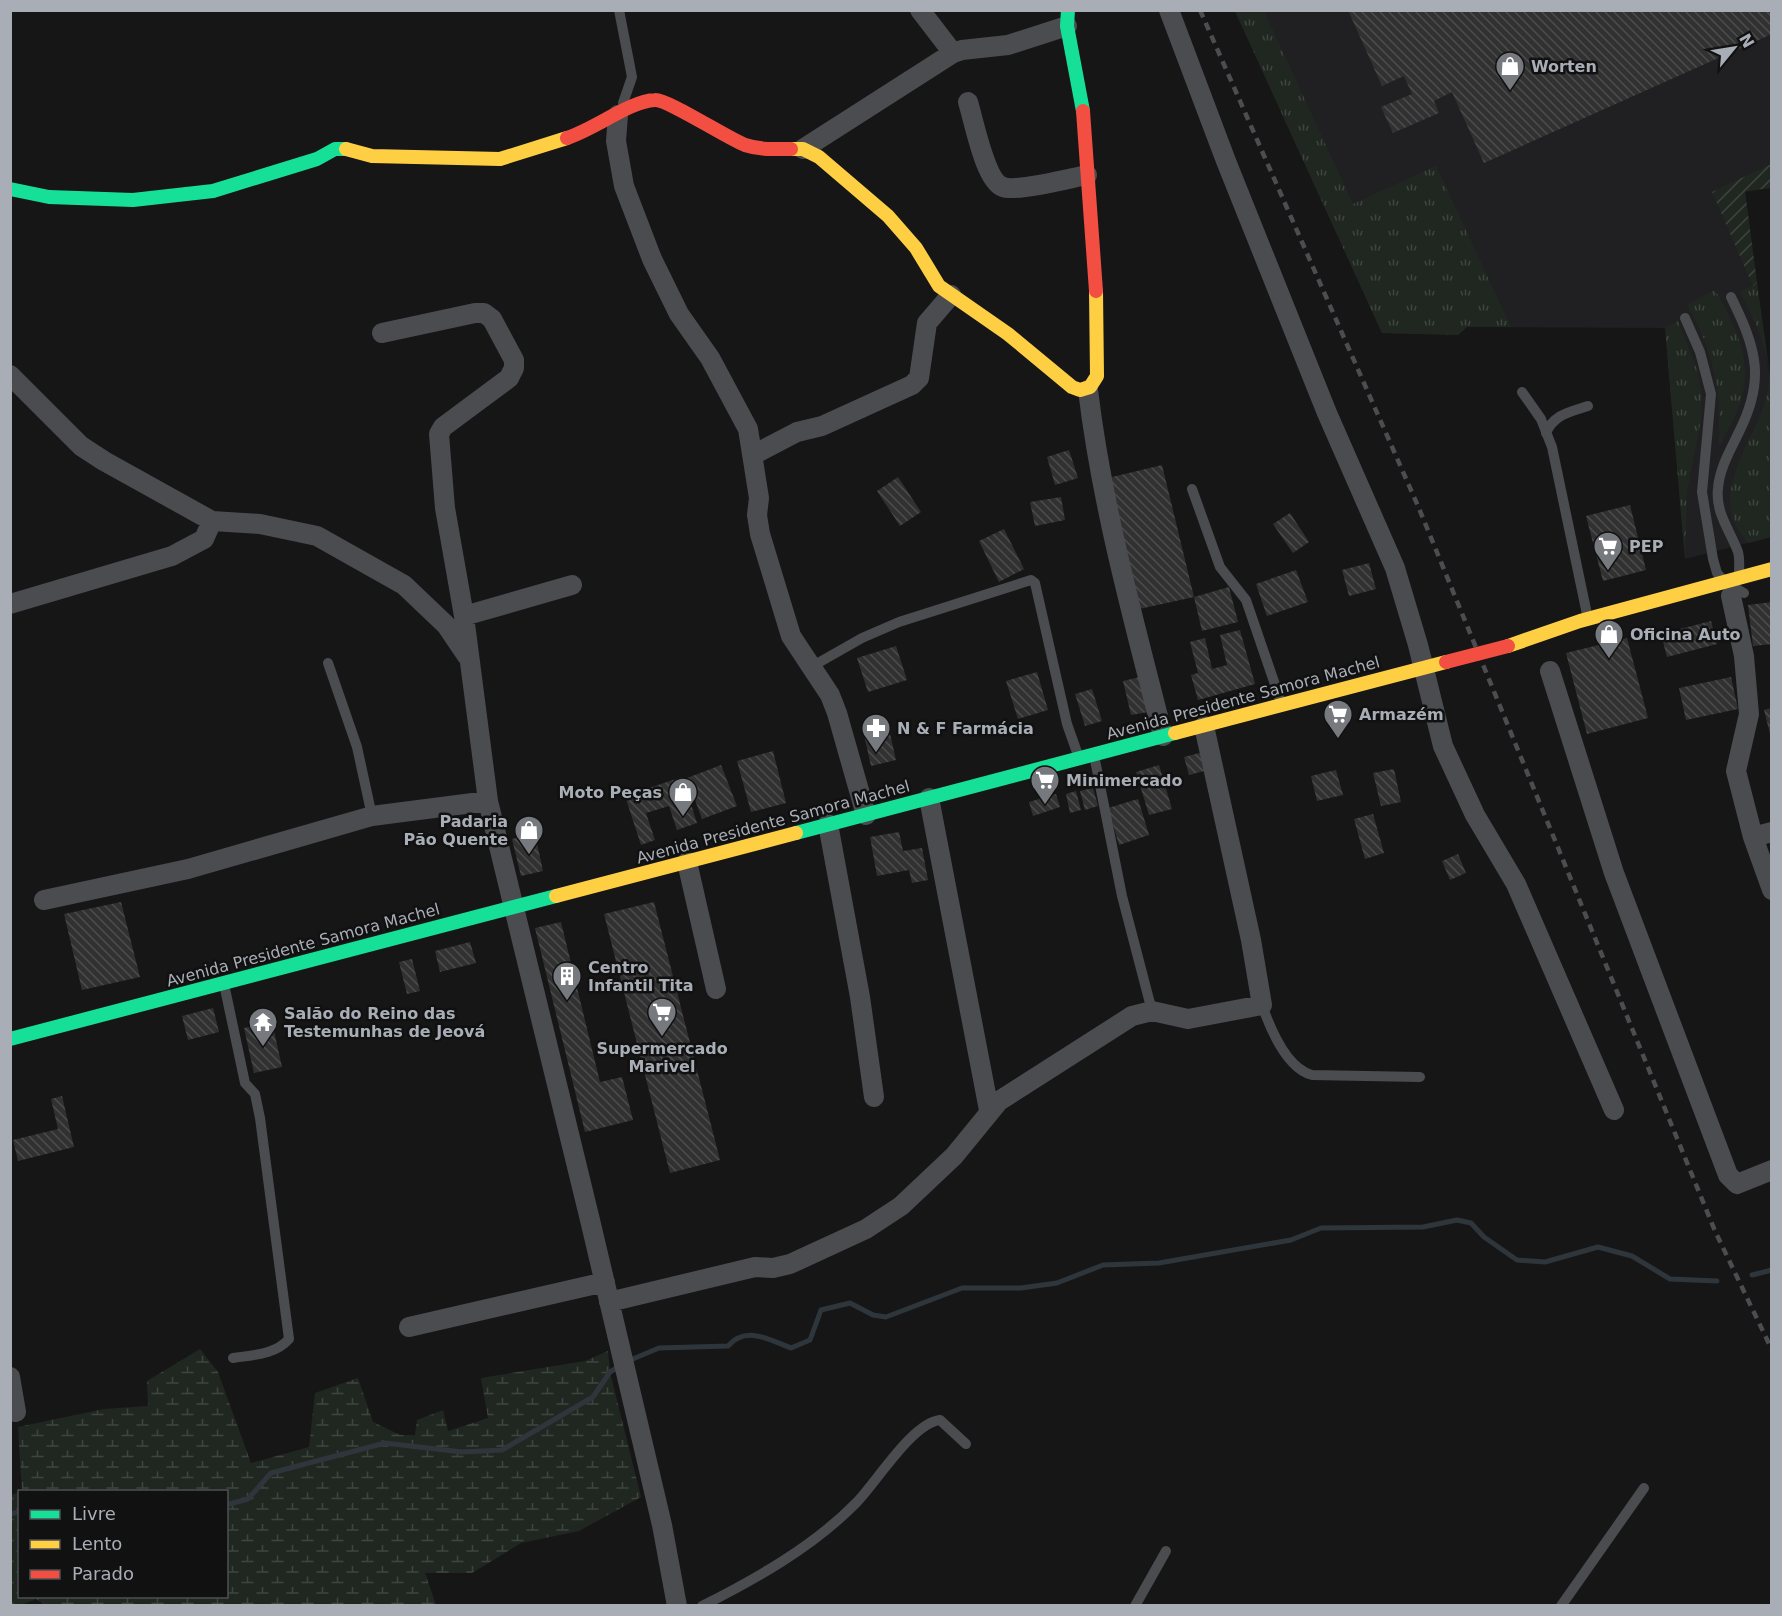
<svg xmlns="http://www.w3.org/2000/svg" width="1782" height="1616" viewBox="0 0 1782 1616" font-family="'DejaVu Sans',sans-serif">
  <defs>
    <pattern id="grass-tufts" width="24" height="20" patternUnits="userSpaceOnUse" patternTransform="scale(1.5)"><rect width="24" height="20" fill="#202721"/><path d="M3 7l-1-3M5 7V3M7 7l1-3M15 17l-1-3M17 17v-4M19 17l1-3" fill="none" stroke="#3e443f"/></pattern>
    <pattern id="wetland-marsh" width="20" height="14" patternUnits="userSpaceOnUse" patternTransform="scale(1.5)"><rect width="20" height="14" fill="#202721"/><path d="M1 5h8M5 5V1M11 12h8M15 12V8" fill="none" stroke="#3e443f"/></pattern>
    <pattern id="garden-furrows" width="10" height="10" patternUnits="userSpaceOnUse" patternTransform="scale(1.5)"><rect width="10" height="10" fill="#202721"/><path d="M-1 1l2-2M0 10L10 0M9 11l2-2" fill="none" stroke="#3e443f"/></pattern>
    <pattern id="building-back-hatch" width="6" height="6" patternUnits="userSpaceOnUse" patternTransform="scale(1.5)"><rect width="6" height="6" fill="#313132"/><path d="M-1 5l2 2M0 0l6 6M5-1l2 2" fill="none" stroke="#4c4c4d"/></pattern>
  </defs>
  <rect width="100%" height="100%" fill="#161617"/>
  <path fill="#202022" d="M1235,11H1771V188L1745,192L1771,389V537L1685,559L1665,328L1467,327L1458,335L1382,333Z"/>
  <path fill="url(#grass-tufts)" d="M1235,11H1264L1353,204L1436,166L1511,327H1467L1458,335L1382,333Z
    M1757,283L1772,389L1771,537L1749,543C1695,490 1774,429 1769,370C1766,342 1753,317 1740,292Z
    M1715,290C1750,351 1758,384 1719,445C1721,392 1715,352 1687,305Z
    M1678,321L1696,367L1702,395L1701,419L1687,491L1685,559L1665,328Z"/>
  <path fill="url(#wetland-marsh)" d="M200,1349L218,1372L251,1463L309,1447L315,1393L358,1378L373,1422L400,1435H415L417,1420L443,1410L448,1431L488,1418L481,1378L585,1361L608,1351L610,1372L641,1497L579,1531L521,1543L472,1573H425L436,1605L47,1606L36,1599L21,1605H11V1495L19,1492L20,1596H226V1492L22,1491L18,1427L104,1409L148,1406L147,1381Z"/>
  <path fill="url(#garden-furrows)" d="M1771,164V188L1745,191L1757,283L1753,286L1712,192Z"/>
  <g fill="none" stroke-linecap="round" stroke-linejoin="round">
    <path stroke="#2e363b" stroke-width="5" d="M1752,1275L1772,1270
      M628,1361L659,1348L728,1346C746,1325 770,1340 791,1348L810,1340L821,1310L850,1303L873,1315L886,1317L962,1288H1021L1057,1283L1103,1265L1159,1263L1291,1240L1321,1228L1423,1227L1457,1220L1471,1223L1484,1237L1517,1260L1545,1262L1598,1247L1632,1256L1670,1279L1717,1281
      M226,1505L248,1499L271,1473L385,1443L462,1452L502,1450L593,1397L610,1372L620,1366
      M10,1514L20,1512"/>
  </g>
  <path fill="url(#building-back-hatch)" d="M1348,10H1772V34L1484,163L1452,92L1434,101L1439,113L1393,133L1381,107L1412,94L1404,76L1382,86Z
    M1069,450L1078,478L1055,485L1047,457Z
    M1162,465L1194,597L1139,609L1108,478Z
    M898,477L921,512L900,526L877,491Z
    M1061,497L1065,520L1035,526L1030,502Z
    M1630,505L1646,570L1603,581L1586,516Z
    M1290,513L1309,542L1293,553L1273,524Z
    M1004,529L1024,569L999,582L979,541Z
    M1369,563L1376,589L1349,596L1342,570Z
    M1296,570L1308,602L1267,616L1256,584Z
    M1229,587L1238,622L1202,631L1194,597Z
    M1772,602V644L1753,646L1748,605Z
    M1711,621L1717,644L1667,657L1661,634Z
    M1240,630L1255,684L1198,700L1191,675L1198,673L1190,642L1205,638L1212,669L1227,665L1220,635Z
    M1627,638L1648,718L1587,734L1566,653Z
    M896,646L907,680L868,692L857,658Z
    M1037,672L1048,710L1018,719L1006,681Z
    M1140,677L1148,712L1131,715L1123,681Z
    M1731,677L1738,709L1686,720L1679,688Z
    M1092,689L1102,721L1085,726L1075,694Z
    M1772,708V738H1771L1764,710Z
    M889,729L896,760L871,766L864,735Z
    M773,751L786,803L751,812L737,761Z
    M1207,751L1212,769L1189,775L1184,757Z
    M721,765L737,806L702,819L687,778Z
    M1159,765L1172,809L1149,815L1136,772Z
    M1394,769L1401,802L1381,806L1373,773Z
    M1336,770L1343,795L1317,801L1311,776Z
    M682,777L697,823L677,830L669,806L646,813L655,840L641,845L625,796Z
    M1093,788L1098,806L1085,810L1080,791Z
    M1076,791L1081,810L1070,813L1066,794Z
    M1056,794L1060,807L1033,816L1029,802Z
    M1138,799L1149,835L1119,845L1108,808Z
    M1373,814L1384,853L1365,859L1354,819Z
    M899,832L903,851L922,848L928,880L912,883L909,870L877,876L870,837Z
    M535,834L543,871L521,876L512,839Z
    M1458,854L1466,873L1450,880L1442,861Z
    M121,902L140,977L82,990L64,914Z
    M654,902L720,1160L670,1173L604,914Z
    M561,922L600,1082L622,1077L633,1120L585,1132L535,928Z
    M470,942L476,963L440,972L435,951Z
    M412,959L420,991L407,994L399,962Z
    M213,1008L219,1032L188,1040L182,1016Z
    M272,1022L282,1067L254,1073L244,1028Z
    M62,1096L74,1147L18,1161L13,1140L58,1129L51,1099Z"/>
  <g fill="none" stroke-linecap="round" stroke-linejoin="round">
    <path stroke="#4b4c4f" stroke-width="10" d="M619,10L632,77L623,103
      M1731,297C1756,348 1766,379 1739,432C1730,451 1720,467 1718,488C1715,513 1730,530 1738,552C1740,559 1739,568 1739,575
      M1685,318L1700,352L1711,394L1702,492L1713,559L1717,573L1725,582L1744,593
      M1522,392L1541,419L1552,447L1588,619
      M1546,433C1554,414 1570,412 1588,406
      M1192,489L1220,567L1246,600L1282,705
      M328,663L357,747L372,816
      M811,667L862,638L899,622L1031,580L1035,583L1067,724L1079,758
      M1094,755L1122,896L1152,1011
      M224,984L245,1083L255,1094L260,1118L289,1339C275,1355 252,1355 233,1358
      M1262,1005C1270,1028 1286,1068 1312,1075L1420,1077
      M702,1606C756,1579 814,1546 856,1503C876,1483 912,1423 940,1420L966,1444
      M1135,1606L1166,1551
      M1561,1606L1644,1488"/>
    <path stroke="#4b4c4f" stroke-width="20" d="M920,10L953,53
      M1169,10L1226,161L1327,413L1395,568L1418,645L1443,746L1475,815L1516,884L1614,1110
      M968,102C974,121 985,181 1003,187C1017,192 1071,178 1087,175
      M618,115L616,141L624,186L652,259L679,314L710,358L748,429L759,498L757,515L760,534L791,636L830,695L837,713L866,815
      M803,149L953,53L962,50L1008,45L1067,26
      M382,333L475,313H484L492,319L514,360V368L509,378L443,427L439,434L445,508L464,616L488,801L590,1220L662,1525L677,1606
      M10,375L81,446L104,461L212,521L260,524L317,536L404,585L446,625L467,656
      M1088,390C1102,507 1134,621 1163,736
      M753,455L797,432L822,426L912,385L919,378L927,323L951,295
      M1731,596L1744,656L1749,714L1736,771L1753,837L1772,890
      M10,604L172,556L204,539L212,521
      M464,616L572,585
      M1550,671L1614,873L1728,1175L1737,1184L1772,1170
      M929,798L989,1110
      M828,824L860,997L874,1097
      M1753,837L1772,832
      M687,862L716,989
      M44,900L188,869L372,816L488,801
      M609,1302L755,1267L773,1268L790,1264L866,1229L901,1206L954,1156L999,1101L1132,1016L1152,1011L1188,1019L1262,1005L1251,940L1204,726
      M409,1327L605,1282
      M10,1377L16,1412"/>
    <path stroke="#16e098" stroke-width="14" d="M1068,10L1067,26L1083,111
      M10,189L49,197L133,200L213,191L317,159L335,149H346
      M796,833L1175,733
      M10,1039L556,896"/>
    <path stroke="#ffcf43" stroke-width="14" d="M346,149L372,156L500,159L567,138
      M791,149H803L819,157L888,216L916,248L939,286L1008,334L1072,387L1080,390L1090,387L1097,376L1096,291
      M1508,646L1580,621L1772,569
      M1175,733L1446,662
      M556,896L796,833"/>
    <path stroke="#f24e42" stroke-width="14" d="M1083,111L1096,291
      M567,138C595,129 630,101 655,100C667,99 727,138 745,145C760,150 775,149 791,149"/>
    <path stroke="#4c4d50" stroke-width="4.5" stroke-dasharray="8 6" stroke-linecap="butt" d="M1200,10L1418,506L1715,1231L1772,1350"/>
    <path stroke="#f24e42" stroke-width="14" d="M1446,662L1508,646"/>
  </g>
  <defs>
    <g id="shop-pin" transform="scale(1.5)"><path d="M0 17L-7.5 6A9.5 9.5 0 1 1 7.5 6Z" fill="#76797e" stroke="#111112"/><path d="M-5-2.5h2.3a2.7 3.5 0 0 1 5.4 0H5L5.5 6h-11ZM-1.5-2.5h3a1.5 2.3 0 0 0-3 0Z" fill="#fff"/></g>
    <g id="supermarket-pin" transform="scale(1.5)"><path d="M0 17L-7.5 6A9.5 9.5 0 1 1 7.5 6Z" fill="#76797e" stroke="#111112"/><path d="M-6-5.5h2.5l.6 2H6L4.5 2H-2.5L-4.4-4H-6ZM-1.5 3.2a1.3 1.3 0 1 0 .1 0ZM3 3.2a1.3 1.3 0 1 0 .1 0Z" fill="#fff"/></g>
    <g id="pharmacy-pin" transform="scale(1.5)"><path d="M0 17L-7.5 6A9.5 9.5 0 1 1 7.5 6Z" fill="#76797e" stroke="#111112"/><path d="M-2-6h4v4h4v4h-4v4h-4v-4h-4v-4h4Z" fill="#fff"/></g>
    <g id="building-pin" transform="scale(1.5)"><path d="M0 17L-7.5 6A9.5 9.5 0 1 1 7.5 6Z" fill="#76797e" stroke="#111112"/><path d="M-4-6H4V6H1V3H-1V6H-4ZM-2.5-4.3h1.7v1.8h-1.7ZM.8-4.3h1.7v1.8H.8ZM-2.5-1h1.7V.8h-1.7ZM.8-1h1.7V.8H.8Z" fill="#fff"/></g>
    <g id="temple-pin" transform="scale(1.5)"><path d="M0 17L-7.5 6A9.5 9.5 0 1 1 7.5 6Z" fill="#76797e" stroke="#111112"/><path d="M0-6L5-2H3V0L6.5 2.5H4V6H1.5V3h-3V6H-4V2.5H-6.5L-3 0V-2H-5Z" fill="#fff"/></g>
  </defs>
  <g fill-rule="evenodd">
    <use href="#shop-pin" x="1510" y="66"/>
    <use href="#supermarket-pin" x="1608" y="546"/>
    <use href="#shop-pin" x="1609" y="634"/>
    <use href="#supermarket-pin" x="1338" y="714"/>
    <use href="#pharmacy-pin" x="876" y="728"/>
    <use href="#supermarket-pin" x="1045" y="780"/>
    <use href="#shop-pin" x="683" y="792"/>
    <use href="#shop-pin" x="529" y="830"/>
    <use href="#building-pin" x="567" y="976"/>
    <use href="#supermarket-pin" x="662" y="1012"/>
    <use href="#temple-pin" x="263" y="1022"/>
  </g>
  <g text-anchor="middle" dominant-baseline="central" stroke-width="5" stroke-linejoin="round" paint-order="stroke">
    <g font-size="16" font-weight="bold" fill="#a9aeb6" stroke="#111112" text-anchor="start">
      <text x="1531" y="66">Worten</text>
      <text x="1629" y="546">PEP</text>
      <text x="1630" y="634">Oficina Auto</text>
      <text x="1359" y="714">Armazém</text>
      <text x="897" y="728">N &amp; F Farmácia</text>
      <text x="1066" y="780">Minimercado</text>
      <text x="662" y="792" text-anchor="end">Moto Peças</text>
      <text x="508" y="821" text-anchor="end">Padaria<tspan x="508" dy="18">Pão Quente</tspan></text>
      <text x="588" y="967">Centro<tspan x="588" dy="18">Infantil Tita</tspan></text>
      <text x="284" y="1013">Salão do Reino das<tspan x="284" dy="18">Testemunhas de Jeová</tspan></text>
      <text x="662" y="1048" text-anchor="middle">Supermercado<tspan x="662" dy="18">Marivel</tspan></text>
    </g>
    <g font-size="16" fill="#a9aeb6" stroke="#111112">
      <text transform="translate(1243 698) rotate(-15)">Avenida Presidente Samora Machel</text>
      <text transform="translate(773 822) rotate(-15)">Avenida Presidente Samora Machel</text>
      <text transform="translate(303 945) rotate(-15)">Avenida Presidente Samora Machel</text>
    </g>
  </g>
  <rect width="1782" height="1616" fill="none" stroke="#a9aeb6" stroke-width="24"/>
  <rect x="18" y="1490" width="210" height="108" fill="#111112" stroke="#4e5054" stroke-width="1.5"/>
  <rect x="30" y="1510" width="30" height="9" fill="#16e098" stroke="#4e5054" stroke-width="1.5"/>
  <text x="72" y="1520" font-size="18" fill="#a9aeb6">Livre</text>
  <rect x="30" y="1540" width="30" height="9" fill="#ffcf43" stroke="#4e5054" stroke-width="1.5"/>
  <text x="72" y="1550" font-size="18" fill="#a9aeb6">Lento</text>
  <rect x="30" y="1570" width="30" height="9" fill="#f24e42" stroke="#4e5054" stroke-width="1.5"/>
  <text x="72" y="1580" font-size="18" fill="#a9aeb6">Parado</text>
  <g transform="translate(1734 48) rotate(60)" stroke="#111112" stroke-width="4.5" paint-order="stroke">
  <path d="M0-4.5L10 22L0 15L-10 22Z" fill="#a9aeb6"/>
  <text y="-9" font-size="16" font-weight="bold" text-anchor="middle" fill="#a9aeb6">N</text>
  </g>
</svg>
